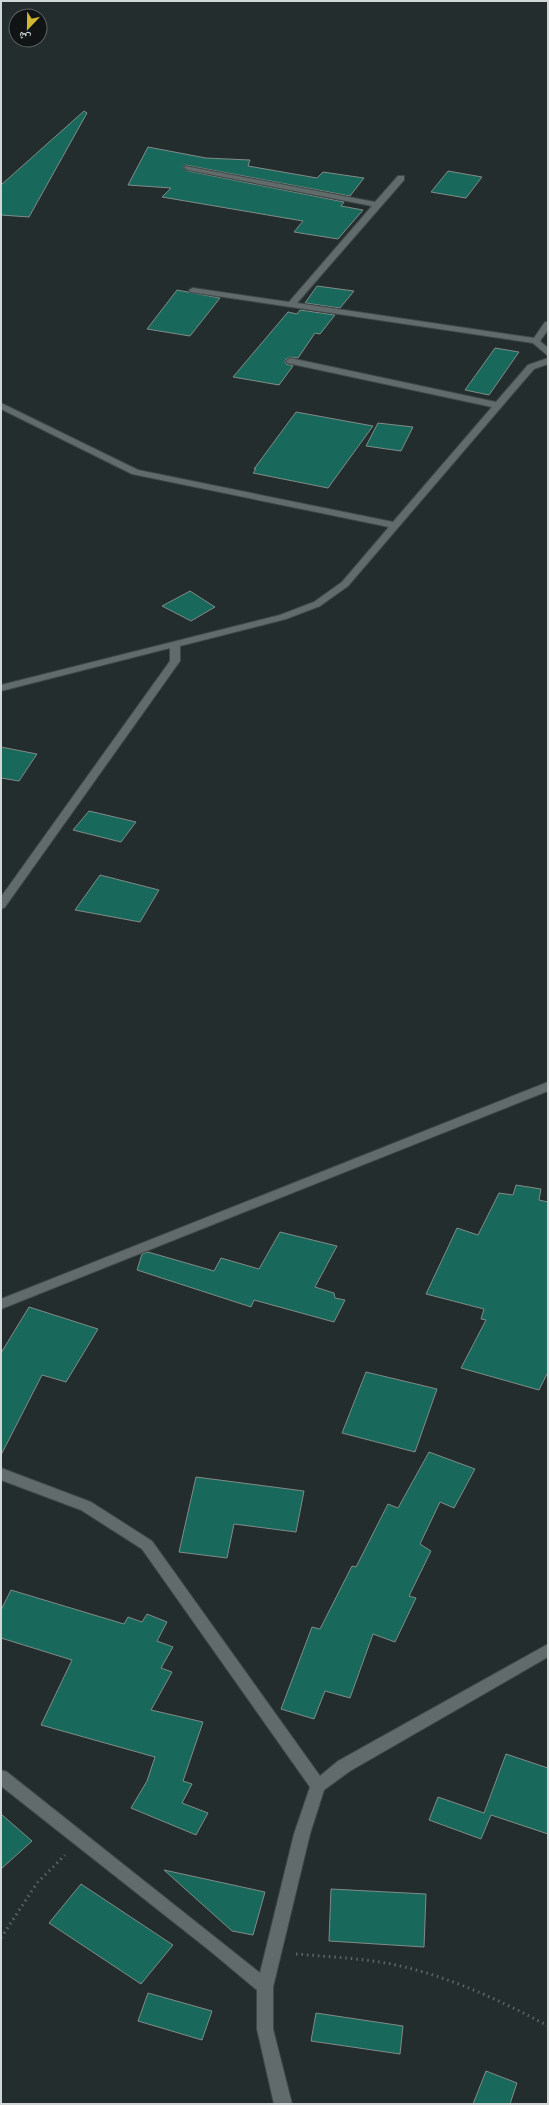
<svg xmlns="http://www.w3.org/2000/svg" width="549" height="2105" viewBox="0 0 549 2105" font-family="Inter,'Noto Naskh Arabic',sans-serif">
  <rect width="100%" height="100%" fill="#242d2d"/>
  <path fill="#18695b" stroke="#818b88" d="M84,111L87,113L29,217L1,215V185Z
    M148,147L206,158L250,160L248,166L317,178L323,172L364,178L350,196L185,165L183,168L188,171L344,202L341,206L363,210L338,239L294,232L303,221L162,197L171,188L128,185Z
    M448,171L482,177L466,198L431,192Z
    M317,286L354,291L340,308L305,303Z
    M177,290L220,298L190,336L147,329Z
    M300,310L335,315L320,334L315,333L298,358L290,357L285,360L286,364L293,366L279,385L233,377L288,312L297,314Z
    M495,348L519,352L489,395L465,390Z
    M296,412L373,426L328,488L253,473L256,469H254Z
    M378,423L413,427L401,451L366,446Z
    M190,591L215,607L191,621L162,606Z
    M1,747L37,754L19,781L1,778Z
    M89,811L136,822L121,842L73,830Z
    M100,875L159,890L140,922L75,910Z
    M516,1185L541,1189L539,1200L548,1202V1372L539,1390L461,1368L486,1320L481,1319L484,1309L426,1294L457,1228L478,1235L499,1193L513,1195Z
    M280,1232L337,1246L315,1287L334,1293L335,1298L345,1300L334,1322L254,1300L251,1307L137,1270L142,1254L148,1252L214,1271L221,1258L259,1269Z
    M29,1307L98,1329L66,1382L42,1375L1,1455V1353Z
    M366,1372L437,1389L415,1452L342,1433Z
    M429,1452L475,1469L454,1508L440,1502L420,1544L431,1551L409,1596L416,1598L395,1642L373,1634L350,1698L325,1691L314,1719L281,1709L312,1627L320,1629L352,1566L356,1567L388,1504L398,1508Z
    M196,1477L304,1491L296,1532L234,1524L227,1558L179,1552Z
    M11,1590L124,1624L128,1617L142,1622L147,1614L167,1622L157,1641L173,1647L161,1668L172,1672L151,1710L203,1722L183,1781L192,1784L182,1803L208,1813L196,1835L131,1808L147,1781L155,1757L41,1725L72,1660L1,1638V1610Z
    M506,1754L548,1768V1834L491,1815L481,1839L429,1820L438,1797L484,1813Z
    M1,1814L32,1841L1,1869Z
    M164,1870L265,1892L253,1935L232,1931Z
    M81,1884L173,1945L141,1984L49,1923Z
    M331,1889L426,1894L424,1947L329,1941Z
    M148,1993L212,2011L202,2040L138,2021Z
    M316,2013L403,2026L400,2054L311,2041Z
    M486,2071L517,2083L510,2104H473Z"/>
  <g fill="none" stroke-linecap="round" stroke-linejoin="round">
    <g stroke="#404848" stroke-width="2">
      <path id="minor" d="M185,166L375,202L398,176H404V180L297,303L534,338L545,322H548V330L540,341L548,348V356L533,343L190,292L189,290L193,288L289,302L372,206L188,170L184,168Z
        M290,358L496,402L528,365L548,358V364L534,369L348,586L320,606L286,619L180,646V661L5,907L1,909V897L170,661V648L1,691V685L280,615L314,602L342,582L389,527L132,474L1,409V403L138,470L393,522L492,407L287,363L286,361Z
        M548,1082V1091L1,1309V1299Z
        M1,1468L91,1502L152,1541L320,1776L338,1761L548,1644V1657L350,1771L324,1790L310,1834L273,1987V2029L292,2104H274L257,2029V1990L209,1950L1,1786V1770L7,1772L260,1973L294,1834L310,1787L142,1549L81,1510L1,1480Z"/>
    </g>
    <path stroke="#5d6565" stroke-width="3" stroke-dasharray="1.5 4" stroke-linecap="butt" d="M1,1938L37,1883L65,1855
      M296,1954C329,1957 363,1958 396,1965C450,1977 500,2000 548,2026"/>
    <use href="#minor" fill="#616b6c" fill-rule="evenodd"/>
  </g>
  <rect width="549" height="2105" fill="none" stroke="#d2d8d8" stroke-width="4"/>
  <g transform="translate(28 28) rotate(202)"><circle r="19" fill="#101414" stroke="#5e6262"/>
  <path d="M0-3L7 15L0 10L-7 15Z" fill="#d4b635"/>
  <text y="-6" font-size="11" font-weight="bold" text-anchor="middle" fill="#d2d8d8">ش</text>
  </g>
</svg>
